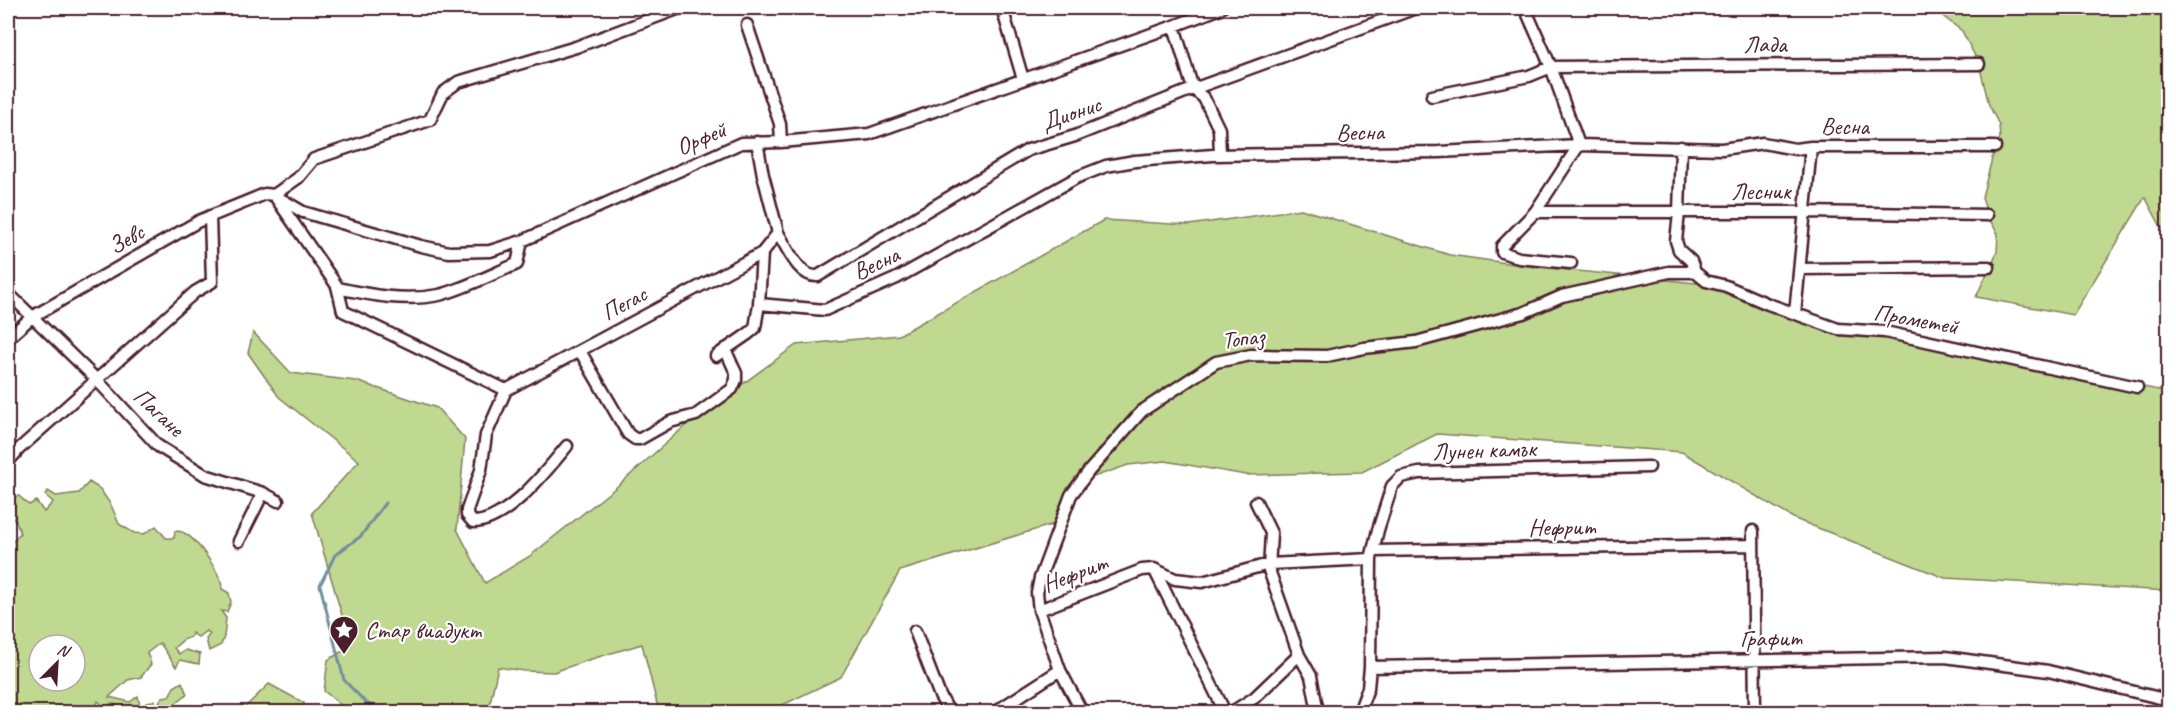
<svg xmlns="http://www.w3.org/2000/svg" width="2176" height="720" viewBox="0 0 2176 720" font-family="Caveat,sans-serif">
  <rect width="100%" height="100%" fill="#fff"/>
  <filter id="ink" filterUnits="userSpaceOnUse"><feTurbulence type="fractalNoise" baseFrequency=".0167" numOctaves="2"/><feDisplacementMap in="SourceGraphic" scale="12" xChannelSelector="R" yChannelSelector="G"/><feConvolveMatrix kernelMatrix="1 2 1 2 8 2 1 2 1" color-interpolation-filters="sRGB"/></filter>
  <g filter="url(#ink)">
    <path fill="#bfd990" stroke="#847c5e" stroke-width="1.5" fill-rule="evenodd" d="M1932,8H2168V240L2145,197L2073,315L1976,297L1997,252L1998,234L1987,215L1982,197L1995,147L2000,138L1999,125L1989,105L1979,64L1962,31Z
      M1301,209L1450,255L1528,266L1726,286L1838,329L1885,332L2168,392V591L1945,578L1795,519L1682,452L1437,434L1362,472L1246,475L1165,461L1128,465L1082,481L1067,510L1054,524L900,571L841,677L768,712H659L642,644L585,661L554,672L524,671L498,667L488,712H349L324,691L328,660L351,646L312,513L359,461L279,397L248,353L253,332L291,373L356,381L437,408L465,439L457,529L485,583L530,556L620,484L685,426L796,345L899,335L1104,220L1189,225Z
      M89,482L100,489L111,505L119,524L134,533L144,534L156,526L166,538H174L175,531C178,531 181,531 184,533C197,539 223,576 222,589L229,593L231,602L227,612L221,611L226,618L224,637L221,645L209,651L206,639L210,634L206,631L198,637L192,633L191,637L183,640L174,648L179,654L186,650L200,654L199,664L180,660L176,667L160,643L147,653L151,664L141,677L128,680L109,697L130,702L138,696L140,706L155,700L156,708L162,697L169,696L174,687L182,682L187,694L177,702L172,712H122L118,706L111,703L107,709L98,701L95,712H8V631L9,628H8V547L20,533L16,521L8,514L16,504L9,498L19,496L29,505L36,501L44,512L53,502L45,495L48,491L56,496L79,493ZM39,645H75V681H39Z
      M269,684L304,703L303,712H240Z"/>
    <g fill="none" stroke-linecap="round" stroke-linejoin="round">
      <path stroke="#728e9e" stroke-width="3" d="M381,712L365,702L344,680L320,585L335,555L361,536L385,503"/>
      <g stroke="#4a1f2b" stroke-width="15">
        <path id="minor" d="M1002,8L1023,79
          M1525,8L1551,67L1579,145L1535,212L1502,246V252L1519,258L1571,263
          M747,25L780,124L781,142
          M1174,26L1193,89L1204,98L1219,129L1220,155
          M1432,96L1529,76L1551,67L1979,64
          M1681,147L1679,213L1676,241L1679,250L1691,261L1695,272L1706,281L1726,286L1768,304L1838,329L1885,332L2137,387
          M274,195L298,178L314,159L430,120L443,93L458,82L576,47L680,8
          M276,198L337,286L343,311L506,390
          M1535,212H1805L1987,215
          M778,233C787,247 799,278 818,276L1028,150L1075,136L1185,92L1416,8
          M1800,269L1989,267
          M338,288C371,295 404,302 439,295C461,290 495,273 517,264L522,241
          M8,293L97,380L158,446L205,475L263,493L239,541
          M759,304L825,310L897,278L1078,177L1106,166L1135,161L1213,155L1439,152L1579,145L1722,149L1763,143L1795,149L1811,147H1995
          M1795,314L1811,147
          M8,338L32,317L199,221L265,194L274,195L303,212L421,246L449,252L490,251L522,241L741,143L781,142L869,134L1174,26L1221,8
          M580,351L628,434L635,439H640L670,422L696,415L732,389L736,380V373L725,349
          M716,356L748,334L755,328L759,304L762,253L778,233L763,175L757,142
          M506,390L762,253
          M506,390L486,435L481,470L467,510V515L473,522C507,522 547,470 567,446
          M8,462L19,449L195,292L212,282L210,216
          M263,493L278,501
          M1256,502L1271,533L1269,570L1299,655L1311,676L1318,712
          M1753,531L1755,712
          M1373,551L1752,545
          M1154,569L1225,712
          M1039,610L1142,570L1154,569L1175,579L1202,582L1269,564L1371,559
          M915,631L940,696L949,712
          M1370,667L1945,657L2048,671L2168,700
          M995,712L1060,670
          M1082,712L1060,670L1039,610L1037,593L1040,578L1071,495L1089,471L1142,411L1216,362L1251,355L1327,356L1364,348L1416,342L1523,313L1562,296L1669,272H1695
          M1232,712L1254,698L1299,655
          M1359,712L1368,688L1370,667L1371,559L1378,530L1392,486L1401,477L1419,473L1649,467"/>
      </g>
      <use href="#minor" stroke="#fff" stroke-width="10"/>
    </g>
  </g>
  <defs>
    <g id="sight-pin" transform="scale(1.5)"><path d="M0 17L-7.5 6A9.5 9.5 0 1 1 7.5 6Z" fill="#4a1f2b" stroke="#fff"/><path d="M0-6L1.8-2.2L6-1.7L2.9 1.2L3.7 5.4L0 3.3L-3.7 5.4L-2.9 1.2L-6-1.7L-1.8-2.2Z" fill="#fff"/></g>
  </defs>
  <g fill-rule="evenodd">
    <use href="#sight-pin" x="344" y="630"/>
  </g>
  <g text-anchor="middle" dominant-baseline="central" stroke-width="4.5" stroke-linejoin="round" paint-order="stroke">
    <g font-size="24" fill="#4a1f2b" stroke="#fff">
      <text x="1765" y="44">Лада</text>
      <text transform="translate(1071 113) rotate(-19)">Дионис</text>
      <text x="1845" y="126">Весна</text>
      <text transform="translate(1360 132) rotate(-1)">Весна</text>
      <text transform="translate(701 138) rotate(-23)">Орфей</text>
      <text x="1761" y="191">Лесник</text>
      <text transform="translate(126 239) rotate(-30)">Зевс</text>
      <text transform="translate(876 263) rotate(-25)">Весна</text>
      <text transform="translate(624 303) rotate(-28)">Пегас</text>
      <text transform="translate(1916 319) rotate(10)">Прометей</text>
      <text transform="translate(1243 338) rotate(-7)">Топаз</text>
      <text transform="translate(159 412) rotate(43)">Пагане</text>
      <text transform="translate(1484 450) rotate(-2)">Лунен камък</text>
      <text transform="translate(1562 527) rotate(-1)">Нефрит</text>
      <text transform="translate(1075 573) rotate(-21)">Нефрит</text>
      <text transform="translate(1771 638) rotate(-1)">Графит</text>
    </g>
    <g font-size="24" fill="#4a1f2b" stroke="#fff" text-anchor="start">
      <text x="365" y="630">Стар виадукт</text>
    </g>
  </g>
  <rect width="2176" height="720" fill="none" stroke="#fff" stroke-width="30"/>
  <rect x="15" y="15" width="2146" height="690" fill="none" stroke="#4a1f2b" stroke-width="2" filter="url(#ink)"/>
  <g transform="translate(57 663) rotate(24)"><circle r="28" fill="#ffffff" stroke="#b7a5aa" stroke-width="1.5"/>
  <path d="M0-4.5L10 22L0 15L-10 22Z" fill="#4a1f2b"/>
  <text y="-9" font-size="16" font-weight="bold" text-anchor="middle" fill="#4a1f2b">N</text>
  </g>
</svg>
